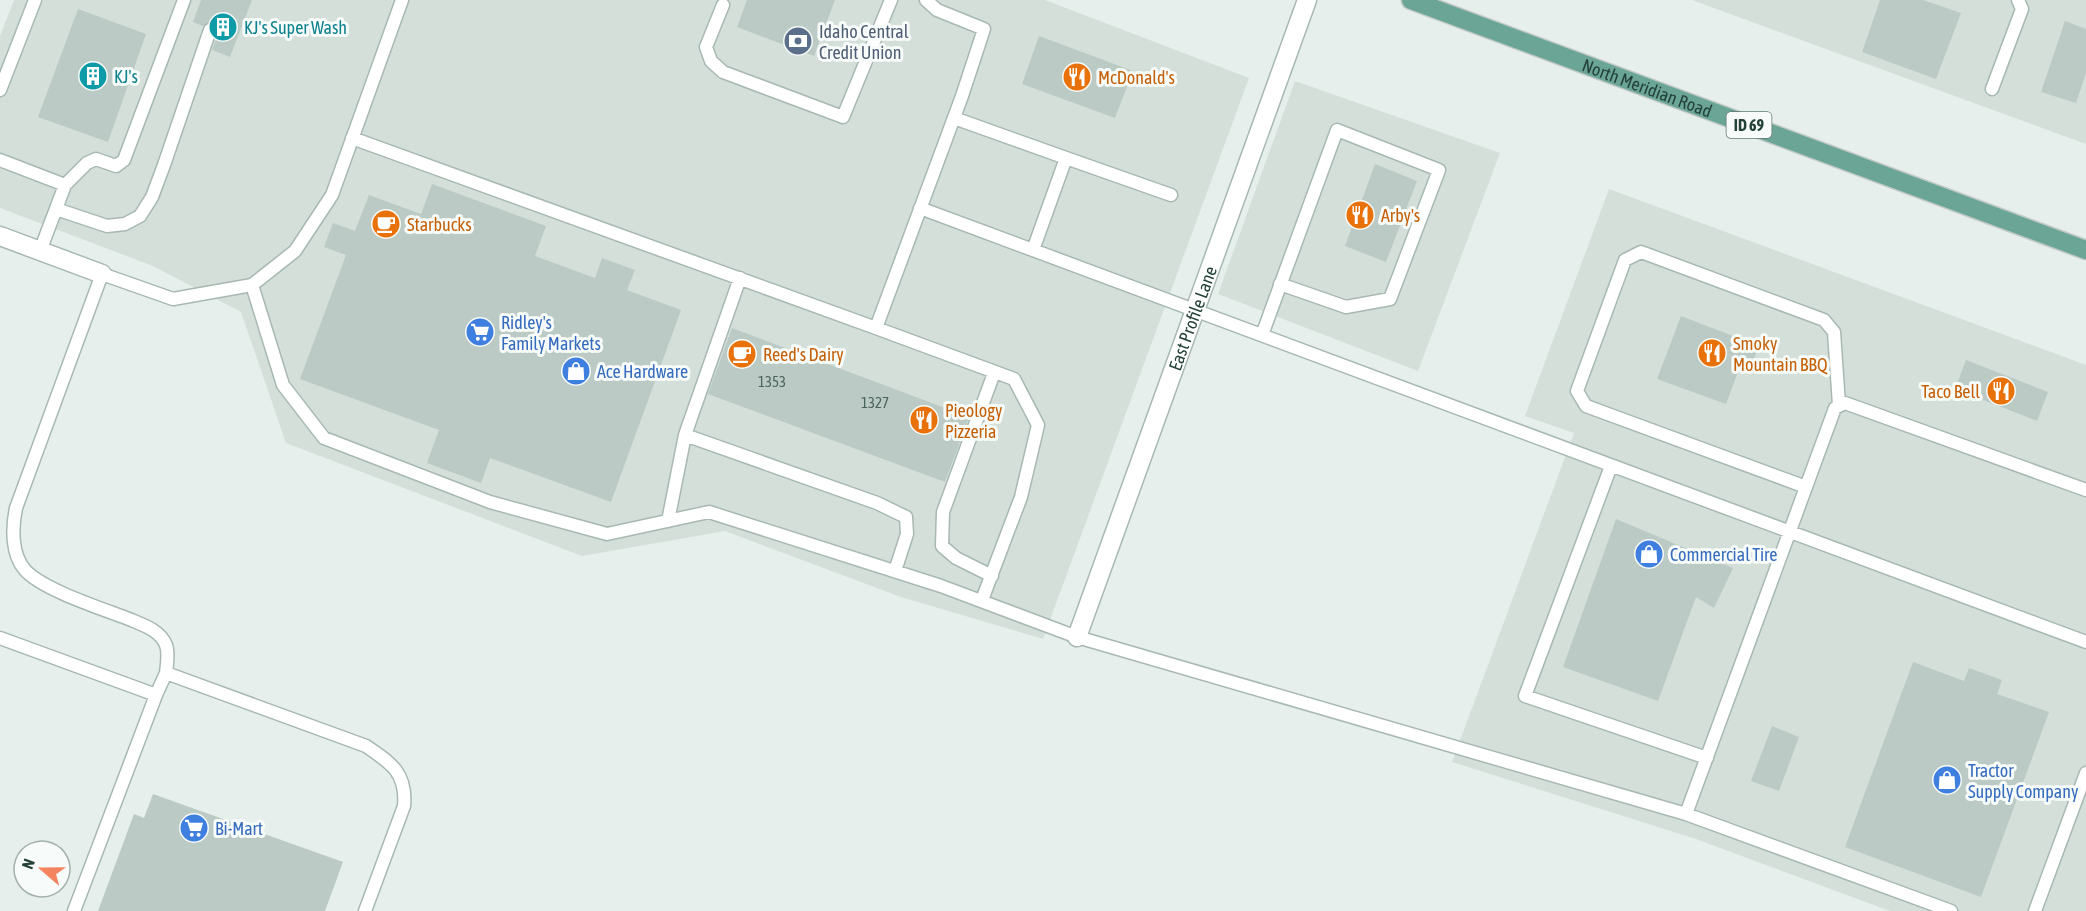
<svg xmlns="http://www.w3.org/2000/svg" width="2086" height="911" viewBox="0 0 2086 911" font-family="'Asap Condensed',sans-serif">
  <rect width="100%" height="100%" fill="#e6efeb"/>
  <path fill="#d4dfda" d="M14,0H1045L1249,78L1043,639L901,597L725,531L582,556L286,443L241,312L153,266L0,208V36Z
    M1692,0H2086V144Z
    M1295,81L1500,153L1418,371L1218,294Z
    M1609,189L2086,365V911H1890L1696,839L1452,762L1574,433L1525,416Z"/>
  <path fill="#bbcac4" d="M201,0H252L230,57L212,50L219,32L216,24L209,22L203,26L193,22Z
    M747,0H835L814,56L737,27Z
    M1880,0H1923L1961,13L1936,79L1862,52Z
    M78,9L146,34L108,142L38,117Z
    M2065,21L2086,29V73L2076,103L2041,92Z
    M1039,36L1133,71L1115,118L1022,84Z
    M1375,164L1417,181L1386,262L1345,246Z
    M432,184L546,226L535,256L595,278L602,258L635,270L627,290L681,310L611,502L490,458L481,483L427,463L439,430L300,379L346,255L324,247L333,223L355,231L369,195L421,214Z
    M1681,316L1759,346L1752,364L1742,361L1726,404L1657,379Z
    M732,328L969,417L945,482L708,394Z
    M1966,360L2048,392L2037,421L1955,389Z
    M1616,519L1733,568L1714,608L1696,597L1658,701L1563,667Z
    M1913,662L1964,681L1969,668L2002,680L1997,694L2049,712L1981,897L1845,847Z
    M1772,726L1799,737L1779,791L1751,781Z
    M153,794L343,862L325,911H98L134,814L144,818Z"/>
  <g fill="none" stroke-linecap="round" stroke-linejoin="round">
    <g stroke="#a8b8b2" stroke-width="15">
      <path id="service" d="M402,0L332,195L295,251L252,285L283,385L324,438L490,502L607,534L709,512L941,586L1077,637L1686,814L1951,911
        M723,5L706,47L711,61L723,72L843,117L891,0
        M1992,89L2022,9L2018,0
        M0,90L35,0
        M954,118L1066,158L1033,250
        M352,138L876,328L962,96L984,29L937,10L926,0
        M1066,158L1171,195
        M0,160L65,185L40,251
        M65,185L87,163L96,159L116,166L124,160L184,0
        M920,208L2086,642
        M56,209L107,226L125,224L140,216L152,197L164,165L210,30
        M252,285L173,299L102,274L16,508C12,527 11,554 25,570C43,590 103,609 129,619C143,625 160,630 166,645C169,653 167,664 166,673L366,746C391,763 407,773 404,806L365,911
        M876,328L1014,379L1038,425L1021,497L982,600
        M1262,335L1337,130L1439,170L1390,299L1346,307L1280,284
        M685,435L740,278
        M1611,466L1525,696L1707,758
        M1806,487L1586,406L1577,391L1625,260L1641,252L1824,320L1834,332L1839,405
        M668,521L685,435L877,503L906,517L907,534L895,571
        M992,576L956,558L942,546L943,512L994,373
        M0,638L156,695L74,911
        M156,695L166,673
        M1686,814L1835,408L1845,403L2086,490
        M2035,911L2086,773"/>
    </g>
    <g stroke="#a8b8b2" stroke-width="21">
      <g id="minor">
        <path d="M0,236L102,274"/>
        <path id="s1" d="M1077,637L1307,0"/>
      </g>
    </g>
    <g stroke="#c2cac8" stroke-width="21">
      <g id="primary">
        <path id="s2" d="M1411,0L2086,250"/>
      </g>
    </g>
    <use href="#service" stroke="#fff" stroke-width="12"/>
    <use href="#minor" stroke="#fff" stroke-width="18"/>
    <use href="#primary" stroke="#6aa596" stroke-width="18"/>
  </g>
  <defs>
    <g id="building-disc" transform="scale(1.5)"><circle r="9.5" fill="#0f9aa8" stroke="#f7fbf9"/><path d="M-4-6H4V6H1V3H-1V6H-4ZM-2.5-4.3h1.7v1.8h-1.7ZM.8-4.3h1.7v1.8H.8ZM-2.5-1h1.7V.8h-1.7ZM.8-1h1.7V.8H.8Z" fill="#fff"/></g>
    <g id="bank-disc" transform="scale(1.5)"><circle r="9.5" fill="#5c6f8a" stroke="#f7fbf9"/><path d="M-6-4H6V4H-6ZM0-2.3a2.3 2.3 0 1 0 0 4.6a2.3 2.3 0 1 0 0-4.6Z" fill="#fff"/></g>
    <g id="restaurant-disc" transform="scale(1.5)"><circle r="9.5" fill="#e8710a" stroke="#f7fbf9"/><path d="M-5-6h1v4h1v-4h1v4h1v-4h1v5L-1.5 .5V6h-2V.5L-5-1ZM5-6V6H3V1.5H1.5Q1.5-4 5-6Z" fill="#fff"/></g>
    <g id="cafe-disc" transform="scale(1.5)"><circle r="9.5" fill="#e8710a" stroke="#f7fbf9"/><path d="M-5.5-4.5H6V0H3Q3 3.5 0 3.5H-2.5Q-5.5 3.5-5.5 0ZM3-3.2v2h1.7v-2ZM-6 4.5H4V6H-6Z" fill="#fff"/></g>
    <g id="supermarket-disc" transform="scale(1.5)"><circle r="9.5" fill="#3f7fe0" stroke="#f7fbf9"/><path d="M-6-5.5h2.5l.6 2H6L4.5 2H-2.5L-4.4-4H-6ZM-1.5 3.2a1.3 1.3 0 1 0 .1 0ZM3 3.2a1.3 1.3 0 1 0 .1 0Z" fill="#fff"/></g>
    <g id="shop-disc" transform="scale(1.5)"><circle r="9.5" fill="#3f7fe0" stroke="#f7fbf9"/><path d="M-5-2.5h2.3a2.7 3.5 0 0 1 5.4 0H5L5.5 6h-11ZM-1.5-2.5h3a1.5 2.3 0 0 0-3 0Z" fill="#fff"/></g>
  </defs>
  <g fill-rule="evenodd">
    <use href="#building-disc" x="223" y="27"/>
    <use href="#bank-disc" x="798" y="41"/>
    <use href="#building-disc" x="93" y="76"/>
    <use href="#restaurant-disc" x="1077" y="77"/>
    <use href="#restaurant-disc" x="1360" y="215"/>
    <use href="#cafe-disc" x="386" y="224"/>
    <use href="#supermarket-disc" x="480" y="332"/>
    <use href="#restaurant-disc" x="1712" y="353"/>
    <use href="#cafe-disc" x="742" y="354"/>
    <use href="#shop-disc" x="576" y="371"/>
    <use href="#restaurant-disc" x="2001" y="391"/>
    <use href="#restaurant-disc" x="924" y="420"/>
    <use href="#shop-disc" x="1649" y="554"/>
    <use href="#shop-disc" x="1947" y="780"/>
    <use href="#supermarket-disc" x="194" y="828"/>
  </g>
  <g text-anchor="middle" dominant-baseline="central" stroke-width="6" stroke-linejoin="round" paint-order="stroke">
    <g font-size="15" fill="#4a645c">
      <text x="772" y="381">1353</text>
      <text x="875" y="402">1327</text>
    </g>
    <rect fill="#f7fbf9" stroke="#637a73" stroke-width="1.5" x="1726.5" y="112" width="45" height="26" rx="4.5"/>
    <g font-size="16" font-weight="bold" fill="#24423a">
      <text x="1749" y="125">ID 69</text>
    </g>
    <g font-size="18" fill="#0d838f" stroke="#f7fbf9" text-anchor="start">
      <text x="244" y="27">KJ's Super Wash</text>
      <text x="114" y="76">KJ's</text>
    </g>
    <g font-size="18" fill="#4e5e75" stroke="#f7fbf9" text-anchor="start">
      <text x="819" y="31">Idaho Central<tspan x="819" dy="21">Credit Union</tspan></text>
    </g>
    <g font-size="18" fill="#c56008" stroke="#f7fbf9" text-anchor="start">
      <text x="1098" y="77">McDonald's</text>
      <text x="1381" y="215">Arby's</text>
      <text x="407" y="224">Starbucks</text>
      <text x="1733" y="343">Smoky<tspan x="1733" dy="21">Mountain BBQ</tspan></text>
      <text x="763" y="354">Reed's Dairy</text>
      <text x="1980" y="391" text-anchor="end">Taco Bell</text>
      <text x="945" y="410">Pieology<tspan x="945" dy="21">Pizzeria</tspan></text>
    </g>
    <g font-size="18" fill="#24423a" stroke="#f7fbf9">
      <text stroke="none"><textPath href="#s2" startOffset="252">North Meridian Road</textPath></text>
      <text stroke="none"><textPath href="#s1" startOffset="339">East Profile Lane</textPath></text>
    </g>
    <g font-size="18" fill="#366cbe" stroke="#f7fbf9" text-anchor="start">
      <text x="501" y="322">Ridley's<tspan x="501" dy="21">Family Markets</tspan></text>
      <text x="597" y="371">Ace Hardware</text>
      <text x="1670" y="554">Commercial Tire</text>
      <text x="1968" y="770">Tractor<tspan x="1968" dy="21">Supply Company</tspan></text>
      <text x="215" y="828">Bi-Mart</text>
    </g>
  </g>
  <g transform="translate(42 869) rotate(290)"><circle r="28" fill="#f7fbf9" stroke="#a3b1ad" stroke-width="1.5"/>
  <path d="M0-4.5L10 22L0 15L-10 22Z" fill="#f4845f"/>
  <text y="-9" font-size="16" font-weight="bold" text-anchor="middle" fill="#24423a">N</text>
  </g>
</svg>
